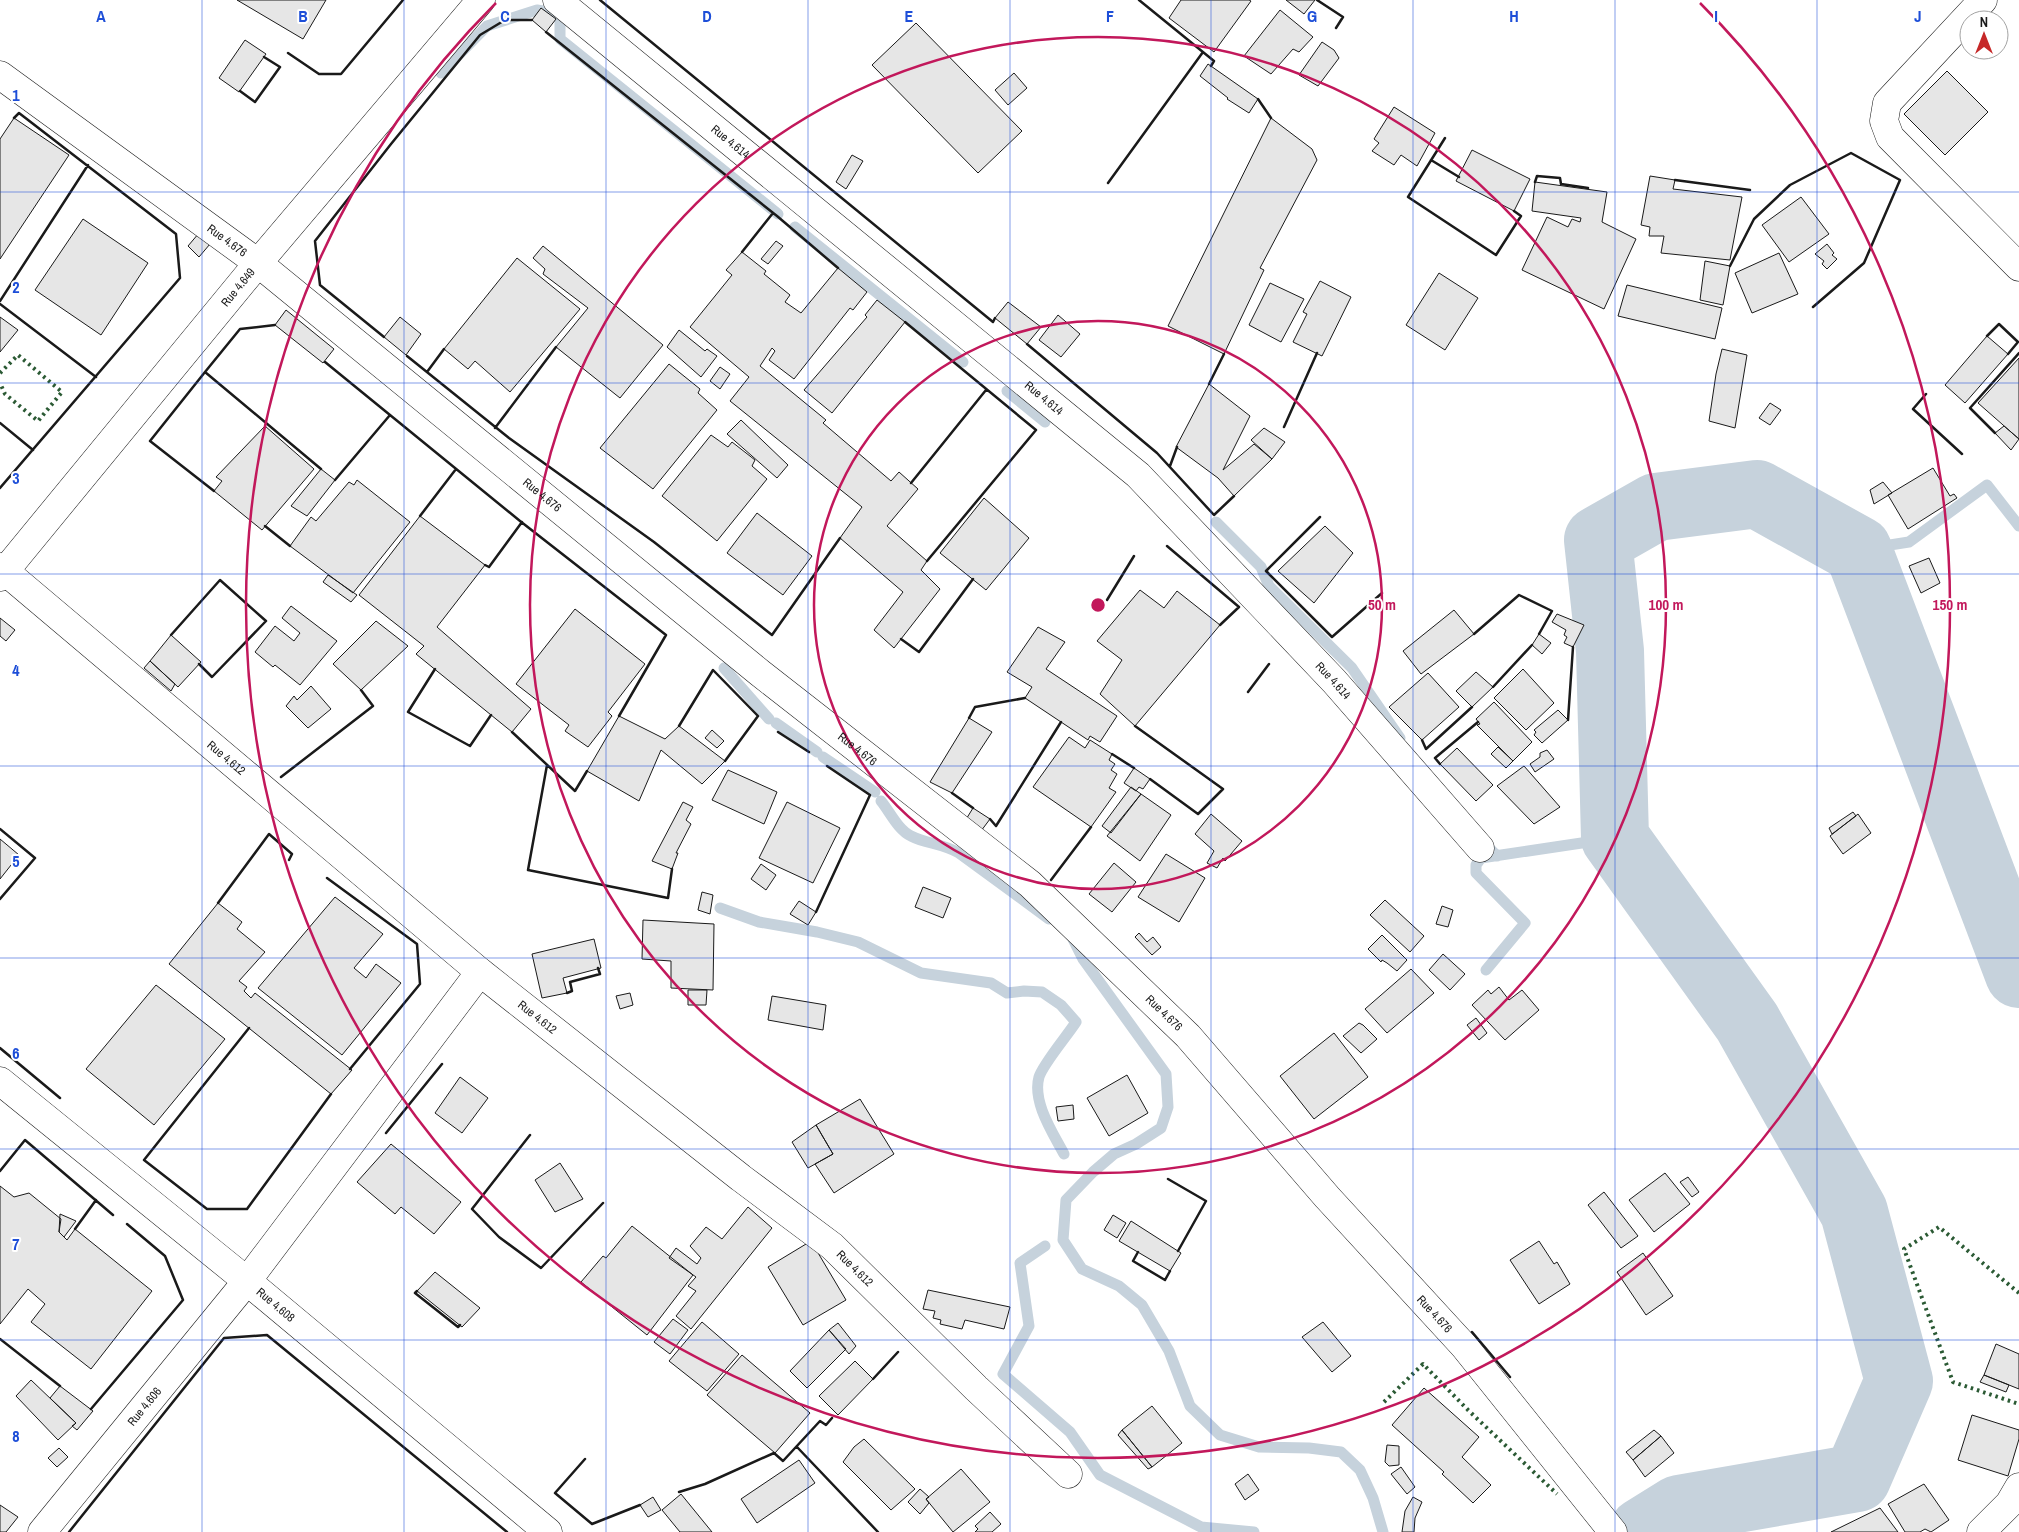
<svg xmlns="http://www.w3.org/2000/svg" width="2019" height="1532" viewBox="0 0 2019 1532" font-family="'Archivo Narrow',sans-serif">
  <rect width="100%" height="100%" fill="#fff"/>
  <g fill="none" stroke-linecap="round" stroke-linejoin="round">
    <path stroke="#c6d2dc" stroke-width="11" d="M441,73L487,26L537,10L549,12L560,19V39L778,214
      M795,227L963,362
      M1007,391L1045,422
      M1216,522L1261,567L1269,586L1352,668L1400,738
      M1858,550L1909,542L1987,485L2019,526
      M724,668L769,719
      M776,723L817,752
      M823,757L875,792
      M881,801C890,812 898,830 911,836C927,844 941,843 959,853L1049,919
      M1483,842L1497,856
      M720,908L759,922L817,932L858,942L921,973L991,983L1007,993L1024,991L1042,992L1061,1005L1076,1022C1067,1036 1043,1064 1039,1077C1032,1102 1053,1133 1064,1154
      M1073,939L1083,959L1166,1074L1168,1107L1161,1128L1136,1144L1114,1154L1093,1172L1066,1200L1063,1240L1082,1269L1119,1286L1142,1305L1169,1351L1190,1406L1220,1435L1259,1447L1309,1448L1341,1452L1360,1470L1373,1498L1383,1532
      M1486,970L1525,923L1476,873V865L1481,858L1615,838
      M1045,1246L1020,1263L1029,1326L1003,1374L1070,1432L1100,1475L1201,1527L1254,1532"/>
    <path stroke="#c6d2dc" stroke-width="68" d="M1642,1532L1679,1509L1857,1478L1899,1381L1854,1212L1747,1022L1615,838L1610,651L1598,540L1656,507L1757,494L1858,550L2019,974"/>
  </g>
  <path fill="#e6e6e6" stroke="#1a1a1a" d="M237,0H326L303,39Z
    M1181,0H1249L1251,1L1214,52L1169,18Z
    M1286,0H1315L1304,14Z
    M541,8L556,19L546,32L532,20Z
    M1280,10L1313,37L1299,52L1293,49L1271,74L1244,56Z
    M916,23L1022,131L978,173L872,65Z
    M245,40L266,54L239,92L219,78Z
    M1322,42L1334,50L1339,58L1318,86L1299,75Z
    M1208,64L1258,99L1249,113L1227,99L1228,98L1200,76Z
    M1947,71L1988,112L1945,155L1904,114Z
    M1014,73L1027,88L1008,105L995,90Z
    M1394,107L1435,133L1417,166L1401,155L1394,165L1372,151L1379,143L1374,139Z
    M14,118L69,155L0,259V139Z
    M1271,118L1312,149L1317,160L1260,268L1264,270L1224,354L1168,326Z
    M1472,150L1530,179L1514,211L1456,181Z
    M852,155L863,161L846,189L836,182Z
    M1650,176L1675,180L1673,189L1742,197L1730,260L1661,253L1664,236H1649L1650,227L1641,225Z
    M1535,182L1607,192L1602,222L1636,239L1604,309L1522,270L1547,217L1568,227L1572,219L1580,222L1581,218L1532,211Z
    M1801,197L1829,234L1789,262L1762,225Z
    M83,219L148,263L101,335L35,290Z
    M199,233L210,244L199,257L188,246Z
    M776,241L783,246L768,264L761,259Z
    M1827,244L1834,253L1832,255L1837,259L1827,269L1822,264L1824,261L1815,254Z
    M543,246L663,345L620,398L556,347L588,308L543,274L545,269L533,258Z
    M742,252L766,271L764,274L790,295L785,302L801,313L838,268L867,292L853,310L850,308L794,379L769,360L775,351L772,348L760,366L826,420L823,423L891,481L899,472L918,489L887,526L927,561L921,570L940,589L894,648L874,630L903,592L840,538L862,507L730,401L749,377L690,327L732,275L726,270Z
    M1779,253L1798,294L1752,313L1735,273Z
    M517,258L580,309L510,392L475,361L468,369L444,349Z
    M1705,261L1730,266L1723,305L1700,300Z
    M1439,273L1478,298L1445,350L1406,325Z
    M1320,281L1351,297L1322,356L1293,342L1307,314L1303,312Z
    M1270,283L1304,299L1281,342L1249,325Z
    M1627,285L1722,308L1715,339L1618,316Z
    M877,300L905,322L832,413L804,390L867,317L865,315Z
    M1008,302L1041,327L1027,344L995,318Z
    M286,310L334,349L323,363L275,325Z
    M1058,315L1080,334L1061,357L1039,340Z
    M0,317L18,330L0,352Z
    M400,317L421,334L406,355L384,337Z
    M679,330L705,351L707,349L717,356L701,377L667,347Z
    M1987,336L2008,354L1965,403L1945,385Z
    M1722,349L1747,355L1735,428L1709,421L1716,374Z
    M2019,358V439L1978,403Z
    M669,364L700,389L698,393L717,410L653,489L600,448Z
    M720,367L730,374L720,389L710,381Z
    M1209,384L1250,416L1223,470L1254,444L1272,459L1234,496L1218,478L1176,447Z
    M1770,403L1781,410L1770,425L1759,418Z
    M741,420L788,465L777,478L727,434Z
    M265,426L314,469L262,530L214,491L222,481L216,477Z
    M2004,426L2019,439L2011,450L1995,433Z
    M1264,428L1285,442L1272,459L1251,440Z
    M711,435L728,447L732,442L755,460L752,466L767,479L717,541L662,496Z
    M1933,468L1950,496L1954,494L1957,498L1908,529L1888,495Z
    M321,469L335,480L307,516L291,506Z
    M357,480L410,522L353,593L290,546L311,517L316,521L349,482L354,485Z
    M1883,482L1892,493L1874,504L1870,490Z
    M984,498L1029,538L986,590L940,553Z
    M757,513L812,556L783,595L727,553Z
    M420,516L485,565L437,627L531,709L512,732L416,654L424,646L359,595Z
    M1325,526L1353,553L1314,603L1278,571Z
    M1929,558L1940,583L1921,593L1909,566Z
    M328,575L357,595L351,602L323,582Z
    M1140,590L1164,608L1177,591L1220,625L1135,726L1100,694L1122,660L1097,641Z
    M291,606L337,641L300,685L275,665L273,667L255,652L275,626L294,641L300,633L282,618Z
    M575,609L645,664L608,712L612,716L588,747L565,731L569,725L516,684Z
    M1454,610L1474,634L1421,674L1403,651Z
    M1557,614L1584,625L1573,647L1564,643L1567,637L1564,635L1566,630L1552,622Z
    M0,618L15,630L6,641L0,636Z
    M376,621L408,646L361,690L333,664Z
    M1038,627L1065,642L1046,669L1117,716L1100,742L1090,736L1088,740L1025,698L1032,687L1007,672Z
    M1539,634L1551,643L1542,654L1532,645Z
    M171,635L201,662L178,687L150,661Z
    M150,661L175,684L171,691L144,668Z
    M1523,669L1554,703L1526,730L1494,698Z
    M1476,672L1493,687L1472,707L1456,691Z
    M1428,673L1459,707L1422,740L1389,707Z
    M311,686L331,709L308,728L286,706L294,696L297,700Z
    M1494,702L1532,742L1513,761L1477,725L1480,724L1476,719Z
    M1558,710L1568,720L1542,743L1534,735L1536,732L1534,730Z
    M619,716L665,739L679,726L725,761L702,784L661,750L639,801L587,771Z
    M969,718L992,732L952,793L930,782Z
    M712,730L724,741L717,748L705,738Z
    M1069,737L1085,748L1090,740L1112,754L1109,760L1115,764L1111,770L1117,774L1109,788L1116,792L1091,827L1033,787Z
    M1498,747L1513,761L1506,768L1491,754Z
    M1457,748L1493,785L1476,801L1440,764Z
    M1547,750L1554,759L1535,772L1530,764L1540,757V753Z
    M1524,766L1560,807L1534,824L1497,786Z
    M1134,768L1150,779L1143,789L1139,787L1136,791L1124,783Z
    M728,770L777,792L764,824L712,800Z
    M1131,787L1141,794L1111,833L1102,826Z
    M1141,794L1171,815L1140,861L1107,836Z
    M683,802L693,807L686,820L691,824L676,853H678L672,869L652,861Z
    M787,802L840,828L813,883L759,858Z
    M973,808L990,819L981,831L965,821Z
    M1853,812L1856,816L1832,834L1829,828Z
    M1211,814L1242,841L1225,861L1223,858L1217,868L1207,863L1214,851L1195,834Z
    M1858,814L1871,833L1843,854L1830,836Z
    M0,839L19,855L0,879Z
    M1166,854L1205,878L1179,922L1138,897Z
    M1114,863L1136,882L1112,912L1089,894Z
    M761,864L776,875L766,890L751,879Z
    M923,887L951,898L943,918L915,907Z
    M702,892L713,895L710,914L698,910Z
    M335,897L383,934L354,968L366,978L376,964L401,983L342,1055L258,988Z
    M1385,900L1424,936L1410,952L1370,915Z
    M799,901L816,912L808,925L790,914Z
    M218,903L242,922L237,929L265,952L239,981L247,987L244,991L251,998L255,993L352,1070L331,1094L169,964Z
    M1442,906L1453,910L1448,927L1436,924Z
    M643,920L714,924L713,990L671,988V961L642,959Z
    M1139,933L1147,942L1153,937L1161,947L1152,955L1135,937Z
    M1382,935L1407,960L1397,971L1387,963L1382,960L1381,962L1368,949Z
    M594,939L601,968L563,978L567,993L542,998L532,954Z
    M1443,954L1465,974L1450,990L1429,970Z
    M1411,969L1434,993L1387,1033L1365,1009Z
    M156,985L225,1039L154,1125L86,1069Z
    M1499,987L1509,1000L1522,990L1539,1010L1505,1040L1472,1005L1488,990L1491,994Z
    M688,990H707L706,1005H688Z
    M630,993L633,1005L620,1009L616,996Z
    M772,996L826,1005L823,1030L768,1020Z
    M1476,1018L1487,1033L1479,1040L1467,1025Z
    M1359,1023L1363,1025L1377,1039L1361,1053L1343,1036Z
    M1334,1033L1368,1077L1314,1119L1280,1076Z
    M1127,1075L1148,1113L1109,1136L1087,1098Z
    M460,1077L488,1098L462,1133L435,1113Z
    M860,1099L894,1154L834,1193L815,1164L833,1154L816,1125Z
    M1073,1105L1074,1119L1058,1121L1056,1107Z
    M816,1125L833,1154L808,1168L792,1142Z
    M391,1144L461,1202L434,1234L401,1207L395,1214L357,1182Z
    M560,1163L583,1199L555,1212L535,1180Z
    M1665,1173L1690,1204L1654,1232L1629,1200Z
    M1688,1177L1699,1192L1692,1197L1680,1182Z
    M0,1186L14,1197L29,1193L61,1219L59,1232L67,1240L75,1229L152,1291L91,1369L31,1322L45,1304L28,1289L0,1324Z
    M1604,1192L1638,1236L1621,1248L1588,1205Z
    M748,1207L772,1228L691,1329L676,1316L696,1291L688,1286L696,1277L669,1258L676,1248L697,1264L701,1258L690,1246L706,1227L722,1239Z
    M60,1214L76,1221L64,1237L59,1232Z
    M1113,1215L1126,1223L1117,1238L1104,1230Z
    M1131,1221L1181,1253L1170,1271L1119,1241Z
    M632,1226L693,1275L647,1335L581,1282L603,1256L606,1258Z
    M811,1241L846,1300L803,1325L768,1267Z
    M1539,1241L1554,1264L1557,1262L1570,1284L1539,1304L1510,1260Z
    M1643,1253L1673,1296L1646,1315L1617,1272Z
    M435,1272L480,1308L462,1327L417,1291Z
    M928,1290L1010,1307L1004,1329L965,1320L962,1329L940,1324L941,1320L933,1318L935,1311L923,1309Z
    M673,1319L688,1330L670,1354L654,1342Z
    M702,1322L739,1354L707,1391L669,1361Z
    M1323,1322L1351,1356L1332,1372L1302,1337Z
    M838,1323L856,1346L849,1354L829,1330Z
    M829,1330L846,1349L807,1388L790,1371Z
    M1996,1344L2019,1354V1389L1984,1375Z
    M742,1355L810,1413L775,1453L707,1395Z
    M855,1361L873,1379L838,1415L819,1396Z
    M1984,1375L2009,1385L2006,1392L1980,1382Z
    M31,1380L76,1423L58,1440L16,1396Z
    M60,1386L93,1411L77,1430L72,1426L76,1423L50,1398Z
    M1424,1388L1479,1437L1462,1457L1491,1485L1473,1503L1442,1474L1444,1472L1392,1425Z
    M1152,1406L1182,1443L1152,1467L1122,1430Z
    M1972,1415L2019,1430V1439L2008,1476L1958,1460Z
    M1122,1430L1152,1467L1148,1469L1118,1435Z
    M1654,1430L1661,1436L1633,1460L1626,1452Z
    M1661,1436L1674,1453L1645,1477L1633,1460Z
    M864,1439L915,1489L891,1510L843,1462L854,1447Z
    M1387,1445L1399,1446V1465L1389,1466L1385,1462Z
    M59,1448L68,1457L57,1467L48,1458Z
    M799,1460L815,1483L757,1523L741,1499Z
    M1401,1467L1415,1487L1407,1494L1391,1474Z
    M961,1469L990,1502L953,1532L926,1499Z
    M1248,1474L1259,1490L1245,1500L1235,1484Z
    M1924,1484L1949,1520L1931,1532L1925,1529L1920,1532H1905L1888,1504Z
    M920,1489L929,1497L926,1499L929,1503L920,1514L908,1502Z
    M681,1494L712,1532H680L662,1510Z
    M653,1497L661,1510L648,1517L640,1505Z
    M1413,1497L1422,1502L1415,1518L1414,1532H1402L1405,1511Z
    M0,1505L18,1517L6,1532H0Z
    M1880,1508L1898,1532H1831Z
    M990,1512L1001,1524L992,1532H975L978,1529L975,1526Z"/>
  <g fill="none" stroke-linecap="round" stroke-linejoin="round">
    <g stroke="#1a1a1a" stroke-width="29">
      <g id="minor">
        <path id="s1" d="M557,0L1138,475L1334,681L1480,848"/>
        <path d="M1983,0L1887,103L1884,121L1890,137L2019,267"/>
        <path id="s2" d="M0,75L258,263L760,673L1030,884L1188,1036L1327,1197L1464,1346L1613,1532"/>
        <path id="s3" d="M0,567L480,972L741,1178L832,1246L976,1388L1068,1474"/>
        <path id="s4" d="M0,577L258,263L481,0"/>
        <path id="s5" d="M0,1081L247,1281L548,1532"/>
        <path id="s6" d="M42,1532L247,1281L480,972"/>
        <path d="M1981,1532L2009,1504L2019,1487"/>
      </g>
    </g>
    <use href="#minor" stroke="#fff" stroke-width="28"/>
    <path stroke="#2b5a34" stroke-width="4" stroke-dasharray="2.5 4" stroke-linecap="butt" d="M0,373L18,355L62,392L38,421L5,394L0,383
      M2019,1293L1939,1227L1904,1249L1953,1382L2019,1404
      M1384,1402L1423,1364L1469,1411L1557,1494"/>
    <path stroke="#1a1a1a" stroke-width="2.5" d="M600,0L993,322L995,318
      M1139,0L1214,61L1211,66
      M1317,0L1343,17L1336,28
      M546,32L777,216L838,268
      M288,53L319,74H341L403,0
      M240,91L255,102L280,67L264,57
      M1258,99L1271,118
      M1445,138L1408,197L1496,255L1521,216L1514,211
      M1431,160L1459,177
      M1675,180L1750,190
      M1535,182L1537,176L1560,178L1561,184L1588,188
      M1108,183L1203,52
      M742,252L773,213
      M1730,266L1754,219L1790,185L1851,153L1900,180L1864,263L1813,307
      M0,301L88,165
      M0,304L96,377
      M905,322L1036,430L927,561
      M1987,336L1999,324L2018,342L2008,354
      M384,337L320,285L315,241L391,144L480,35L505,20H532
      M1027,344L1157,453L1214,515L1234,496
      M407,356L509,438L654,542L772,635L840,538
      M325,362L390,415
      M205,372L240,329L275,325
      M427,372L444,349
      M1209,384L1224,354
      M1926,394L1913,409L1962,454
      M0,423L33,450
      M1284,427L1317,353
      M495,428L556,347
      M1995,433L1970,408L2019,353
      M1170,466L1177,447
      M335,480L390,415L520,521L666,635L619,716
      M911,483L986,390
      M0,488L180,278L176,234L19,113L14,118
      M214,491L150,441L205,372L321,469
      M420,516L456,469
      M1320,517L1266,571L1332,637L1382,593
      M265,526L290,546
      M1167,546L1239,607L1220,625
      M485,565L489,567L522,522
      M1107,600L1134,556
      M1474,634L1519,595L1552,611L1539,634
      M171,635L220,580L266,621L212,677L199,664
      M901,639L919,652L973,579
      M435,669L408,712L470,746L491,715
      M1493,687L1532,645
      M1248,692L1269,664
      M969,718L975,707L1025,698
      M1568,720L1573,647
      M679,726L713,670L758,716L725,761
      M1135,726L1223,789L1198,814L1150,779
      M512,732L575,791L587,771
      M778,732L809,752
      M1422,740L1426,749L1472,707
      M1112,754L1134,768
      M1440,764L1435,758L1478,722
      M547,765L528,870L668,898L672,869
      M281,777L373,706L361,690
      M952,793L973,808
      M990,819L996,826L1061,722
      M0,829L35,858L0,899
      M327,878L417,944L420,984L350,1069
      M1051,880L1091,827
      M218,903L269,834L292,854L289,860
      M816,912L870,795L827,766
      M567,993L572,991L570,982L600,974L598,968
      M249,1028L144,1160L207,1209H247L331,1094
      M0,1048L60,1098
      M386,1133L442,1064
      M530,1135L472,1209L499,1237L541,1268L603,1203
      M0,1171L25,1140L113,1215
      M1168,1179L1206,1201L1178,1251
      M75,1229L96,1200
      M1138,1252L1133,1261L1165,1280L1170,1271
      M417,1291L415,1293L458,1327L460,1325
      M1472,1332L1510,1377
      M0,1339L60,1386
      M873,1379L898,1352
      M91,1409L183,1300L165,1256L127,1224
      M797,1447L878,1532
      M585,1459L555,1493L592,1524L640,1505
      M679,1492L705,1484L774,1453L783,1461L820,1421L826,1425L832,1418
      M69,1532L224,1338L267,1335L507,1532"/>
  </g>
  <path fill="none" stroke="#1d4ed8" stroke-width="1" stroke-opacity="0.55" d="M202,0V1532M404,0V1532M606,0V1532M808,0V1532M1010,0V1532M1211,0V1532M1413,0V1532M1615,0V1532M1817,0V1532M0,192H2019M0,383H2019M0,574H2019M0,766H2019M0,958H2019M0,1149H2019M0,1340H2019"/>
  <g fill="none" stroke="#c2185b" stroke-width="2.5">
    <circle cx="1098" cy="605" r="284"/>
    <circle cx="1098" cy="605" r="568"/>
    <path d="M1700 3A852 852 0 1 1 496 3"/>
  </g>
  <g text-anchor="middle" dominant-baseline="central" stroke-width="4" stroke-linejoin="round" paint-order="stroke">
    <g font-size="12" fill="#1a1a1a" stroke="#fff">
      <text stroke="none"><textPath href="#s1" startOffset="224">Rue 4.614</textPath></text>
      <text stroke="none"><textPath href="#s2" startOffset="281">Rue 4.676</textPath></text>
      <text stroke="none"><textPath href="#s4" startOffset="375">Rue 4.649</textPath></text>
      <text stroke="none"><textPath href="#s1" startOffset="629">Rue 4.614</textPath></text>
      <text stroke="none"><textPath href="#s2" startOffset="686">Rue 4.676</textPath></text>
      <text stroke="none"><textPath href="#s1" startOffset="1034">Rue 4.614</textPath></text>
      <text stroke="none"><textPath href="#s2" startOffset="1091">Rue 4.676</textPath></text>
      <text stroke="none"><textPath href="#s3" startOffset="296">Rue 4.612</textPath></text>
      <text stroke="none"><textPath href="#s2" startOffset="1496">Rue 4.676</textPath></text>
      <text stroke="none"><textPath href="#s3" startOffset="701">Rue 4.612</textPath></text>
      <text stroke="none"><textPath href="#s3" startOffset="1106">Rue 4.612</textPath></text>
      <text stroke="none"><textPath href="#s5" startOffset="355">Rue 4.608</textPath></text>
      <text stroke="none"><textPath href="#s2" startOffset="1901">Rue 4.676</textPath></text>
      <text stroke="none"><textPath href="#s6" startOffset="162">Rue 4.606</textPath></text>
    </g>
  </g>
  <g font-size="16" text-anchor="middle" font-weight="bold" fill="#1d4ed8" stroke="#fff" stroke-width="4" stroke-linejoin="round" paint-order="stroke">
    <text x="101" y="22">A</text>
    <text x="303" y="22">B</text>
    <text x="505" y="22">C</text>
    <text x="707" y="22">D</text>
    <text x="909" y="22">E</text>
    <text x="1110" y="22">F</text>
    <text x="1312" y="22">G</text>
    <text x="1514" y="22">H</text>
    <text x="1716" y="22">I</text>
    <text x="1918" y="22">J</text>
    <text x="16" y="101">1</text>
    <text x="16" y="293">2</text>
    <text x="16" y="484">3</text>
    <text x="16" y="676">4</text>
    <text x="16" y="867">5</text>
    <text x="16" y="1059">6</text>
    <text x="16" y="1250">7</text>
    <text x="16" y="1442">8</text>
  </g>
  <circle cx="1098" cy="605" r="8" fill="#c2185b" stroke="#fff" stroke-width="2.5"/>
  <g font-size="15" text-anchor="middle" font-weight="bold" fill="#c2185b" stroke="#fff" stroke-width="4" stroke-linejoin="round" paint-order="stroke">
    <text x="1382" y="610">50 m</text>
    <text x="1666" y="610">100 m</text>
    <text x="1950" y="610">150 m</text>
  </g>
  <g transform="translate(1984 35)"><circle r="24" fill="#ffffff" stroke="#a3a3a3"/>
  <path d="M0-4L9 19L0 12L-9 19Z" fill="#c62828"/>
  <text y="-8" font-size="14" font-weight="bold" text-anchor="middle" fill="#1a1a1a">N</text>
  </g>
</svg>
